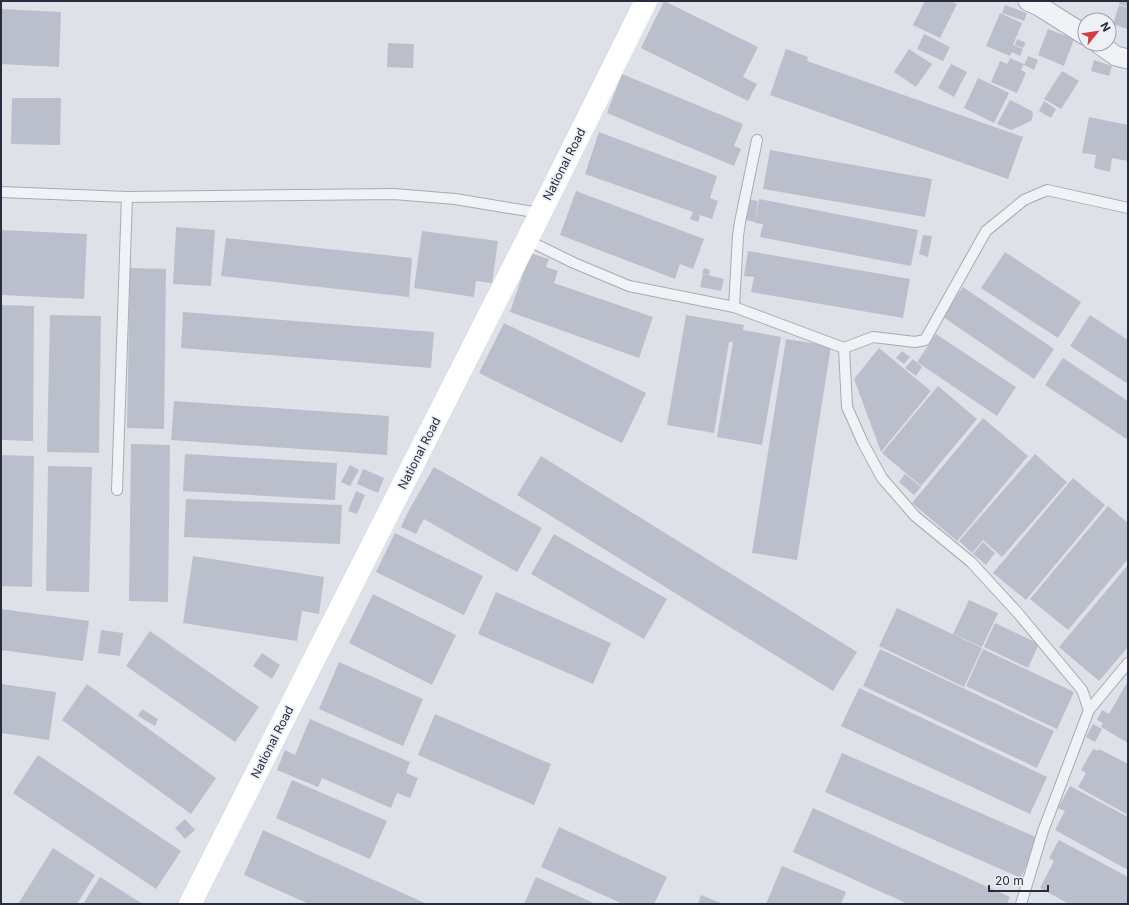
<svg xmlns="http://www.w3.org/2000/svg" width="1129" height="905" viewBox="0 0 1129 905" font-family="Inter,sans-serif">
  <rect width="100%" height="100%" fill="#dee1e8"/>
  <path fill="#bbbfcb" d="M664,1L758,47L743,77L757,84L748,101L641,48Z
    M925,1H951L957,4L940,38L913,25Z
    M1120,1H1128V7L1119,4Z
    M1005,5L1027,13L1024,21L1002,13Z
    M1119,5L1128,8V26L1127,29L1113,24Z
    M1,9L61,12L59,67L1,64Z
    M1000,13L1022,23L1013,45L1023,49L1020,56L1012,52L1010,56L986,46Z
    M1048,29L1074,39L1064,66L1038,55Z
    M924,34L950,47L943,61L917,49Z
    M1017,39L1026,43L1023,48L1015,45Z
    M388,43L414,44L413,68L387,67Z
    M786,49L808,57L807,61L1023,137L1008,179L770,95Z
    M909,49L932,64L916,87L894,72Z
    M1028,56L1038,60L1034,70L1024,65Z
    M1010,58L1024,64L1021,70L1026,73L1017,93L991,82L1000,61L1007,64Z
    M1094,60L1112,66L1109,76L1091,71Z
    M951,64L967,72L954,97L938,88Z
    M1062,71L1079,81L1061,109L1044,99Z
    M622,74L743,124L734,146L741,149L734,166L607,113Z
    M978,78L1009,93L994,123L964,108Z
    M12,98H61L60,145L11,144Z
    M1010,100L1032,111L1033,115L1031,121L1011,130L997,124Z
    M1044,101L1056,109L1051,118L1039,111Z
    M1089,117L1128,125V161L1112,158L1110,172L1094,168L1096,155L1082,153Z
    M599,132L717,176L710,198L718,201L712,219L700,215L698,222L690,219L693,212L585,174Z
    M770,150L932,179L925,217L763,189Z
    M576,191L704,239L693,269L680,264L675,279L560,235Z
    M748,199L758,201L755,222L745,220Z
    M759,199L918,230L911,266L760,237L763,224L755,223Z
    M176,227L215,230L211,286L173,284Z
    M1,230L87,234L84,299L1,295Z
    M422,231L498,241L492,283L476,281L474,297L414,288Z
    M923,235L932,236L928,257L919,254Z
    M226,238L412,258L409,297L221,276Z
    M748,251L910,279L903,318L751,292L754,277L744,276Z
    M1005,252L1081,302L1058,338L981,288Z
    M530,253L549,259L546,267L558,271L554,283L653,317L639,358L510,312Z
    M130,268L166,269L164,429L127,428Z
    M704,268L710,270L709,275L702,273Z
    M703,274L724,279L721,291L700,287Z
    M963,287L1054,349L1034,379L943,317Z
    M1,305L34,306L33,441L1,440Z
    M183,312L434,332L431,368L181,348Z
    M50,315L101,316L99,453L47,452Z
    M686,315L744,325L743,330L781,337L762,445L717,437L733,342H729L714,433L667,425Z
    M1090,315L1128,340V384L1070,346Z
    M504,323L646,393L622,443L479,373Z
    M936,334L1016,387L997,416L917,362Z
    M786,339L831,346L797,560L752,553Z
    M879,348L931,391L881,452L854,379Z
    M902,351L910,357L904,364L896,358Z
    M1063,358L1128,401V440L1045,385Z
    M913,359L922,367L916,376L905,368Z
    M938,386L977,419L921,486L882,453Z
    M174,401L389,416L387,455L171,440Z
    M983,418L1028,456L957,541L912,503Z
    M131,444L170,445L168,602L129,601Z
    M185,454L337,463L335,500L183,491Z
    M1035,454L1067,482L1002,557L983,540L972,553L959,541Z
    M1,455L34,456L32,587L1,586Z
    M541,456L857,652L833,691L517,495Z
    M350,465L359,470L350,486L341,482Z
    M48,466L92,467L89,592L46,591Z
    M434,467L542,528L517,572L424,519L416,534L401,527L409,510Z
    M363,469L384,478L378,493L357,484Z
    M905,474L921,487L914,495L899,482Z
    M1073,478L1105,505L1026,600L993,573Z
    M356,491L365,495L357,514L348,511Z
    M186,499L342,505L340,544L184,537Z
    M1108,506L1128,523V559L1068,630L1030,599Z
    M395,533L483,576L464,615L376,572Z
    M554,534L667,599L644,639L531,574Z
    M983,542L995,553L986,565L973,554Z
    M193,556L324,577L319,614L302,611L297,641L183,623Z
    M1128,565V647L1099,681L1059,647Z
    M496,592L611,643L593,684L478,634Z
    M373,594L456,635L432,685L349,643Z
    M969,600L998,613L982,647L953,634Z
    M897,608L982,648L964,687L879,646Z
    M1,609L89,621L83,661L1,650Z
    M995,623L1039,644L1028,668L984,647Z
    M101,630L123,633L120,656L98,653Z
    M150,631L259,707L235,742L126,666Z
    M880,649L1054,731L1037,768L863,686Z
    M983,649L1074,692L1057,729L966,686Z
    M262,653L280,665L272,679L253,666Z
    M339,662L423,699L403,746L319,709Z
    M1128,681V743L1101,727L1103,723L1097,720L1102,710L1109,714Z
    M1,684L56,692L49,740L1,733Z
    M87,684L216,778L191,814L62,720Z
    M859,688L1047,777L1030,814L841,726Z
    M142,709L158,719L155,726L138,716Z
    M435,714L551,764L534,805L418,755Z
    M310,719L410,762L406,773L418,778L410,798L397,793L391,808L322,778L318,787L277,770L285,750L295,755Z
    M1093,724L1102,729L1095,742L1086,737Z
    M1093,749L1098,751L1099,749L1128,764V815L1078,787L1086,773L1081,770Z
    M842,753L1038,838L1021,878L825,792Z
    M38,755L181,851L156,889L13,793Z
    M292,780L387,821L370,859L276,818Z
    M1070,786L1128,817V870L1055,830L1065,811L1058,808Z
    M813,808L1010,897L1007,904H908L793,852Z
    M185,819L195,830L185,839L175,828Z
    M559,827L667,877L654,904H623L541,867Z
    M263,830L427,904H309L244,875Z
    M1059,840L1128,877V904H1069L1040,888L1054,861L1049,858Z
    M53,848L95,875L77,904H18Z
    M782,866L846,892L841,904H766Z
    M100,877L141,903L140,904H83Z
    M536,877L596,904H524Z
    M701,895L723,904H698Z"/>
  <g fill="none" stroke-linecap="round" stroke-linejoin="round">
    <g stroke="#a7abb5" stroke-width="12">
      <path id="service" d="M1,192L127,197L394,194L455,199L540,213
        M527,240L574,263L629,286L734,307L844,348L873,337L915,342L925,340L986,231L1024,200L1047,190L1128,208
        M734,307L738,236L740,222L757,140
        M844,348L847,407L863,443L882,478L915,516L971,562L1017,612L1082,690L1089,710
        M117,490L127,197
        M1021,904L1043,831L1089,710L1128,663"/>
    </g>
    <g stroke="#a7abb5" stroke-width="21">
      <path id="minor" d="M1028,1L1039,6L1085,35
        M1099,44L1116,56L1128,59"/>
    </g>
    <use href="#service" stroke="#f1f2f6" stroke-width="10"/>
    <use href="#minor" stroke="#f1f2f6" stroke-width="19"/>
    <path stroke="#fff" stroke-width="22" d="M190,904L527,240L646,1"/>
  </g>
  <g text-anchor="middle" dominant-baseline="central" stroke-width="3.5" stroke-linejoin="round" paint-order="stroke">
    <g font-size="12" fill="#272d3f" stroke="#edf0f5">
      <text transform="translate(564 164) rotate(-63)">National Road</text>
      <text transform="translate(419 453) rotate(-63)">National Road</text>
      <text transform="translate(272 742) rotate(-63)">National Road</text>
    </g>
  </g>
  <rect width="1129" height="905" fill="none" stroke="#272d3f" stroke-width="4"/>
  <g transform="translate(1097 32) rotate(60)"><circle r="19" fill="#edf0f5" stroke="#9ea2ac"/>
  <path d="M0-3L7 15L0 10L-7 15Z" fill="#d13f45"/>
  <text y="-6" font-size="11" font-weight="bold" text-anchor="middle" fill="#272d3f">N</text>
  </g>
  <path d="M989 885v6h59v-6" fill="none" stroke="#272d3f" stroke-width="2"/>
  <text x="995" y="885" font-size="12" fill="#272d3f" stroke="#edf0f5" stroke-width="3" paint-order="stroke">20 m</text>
</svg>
